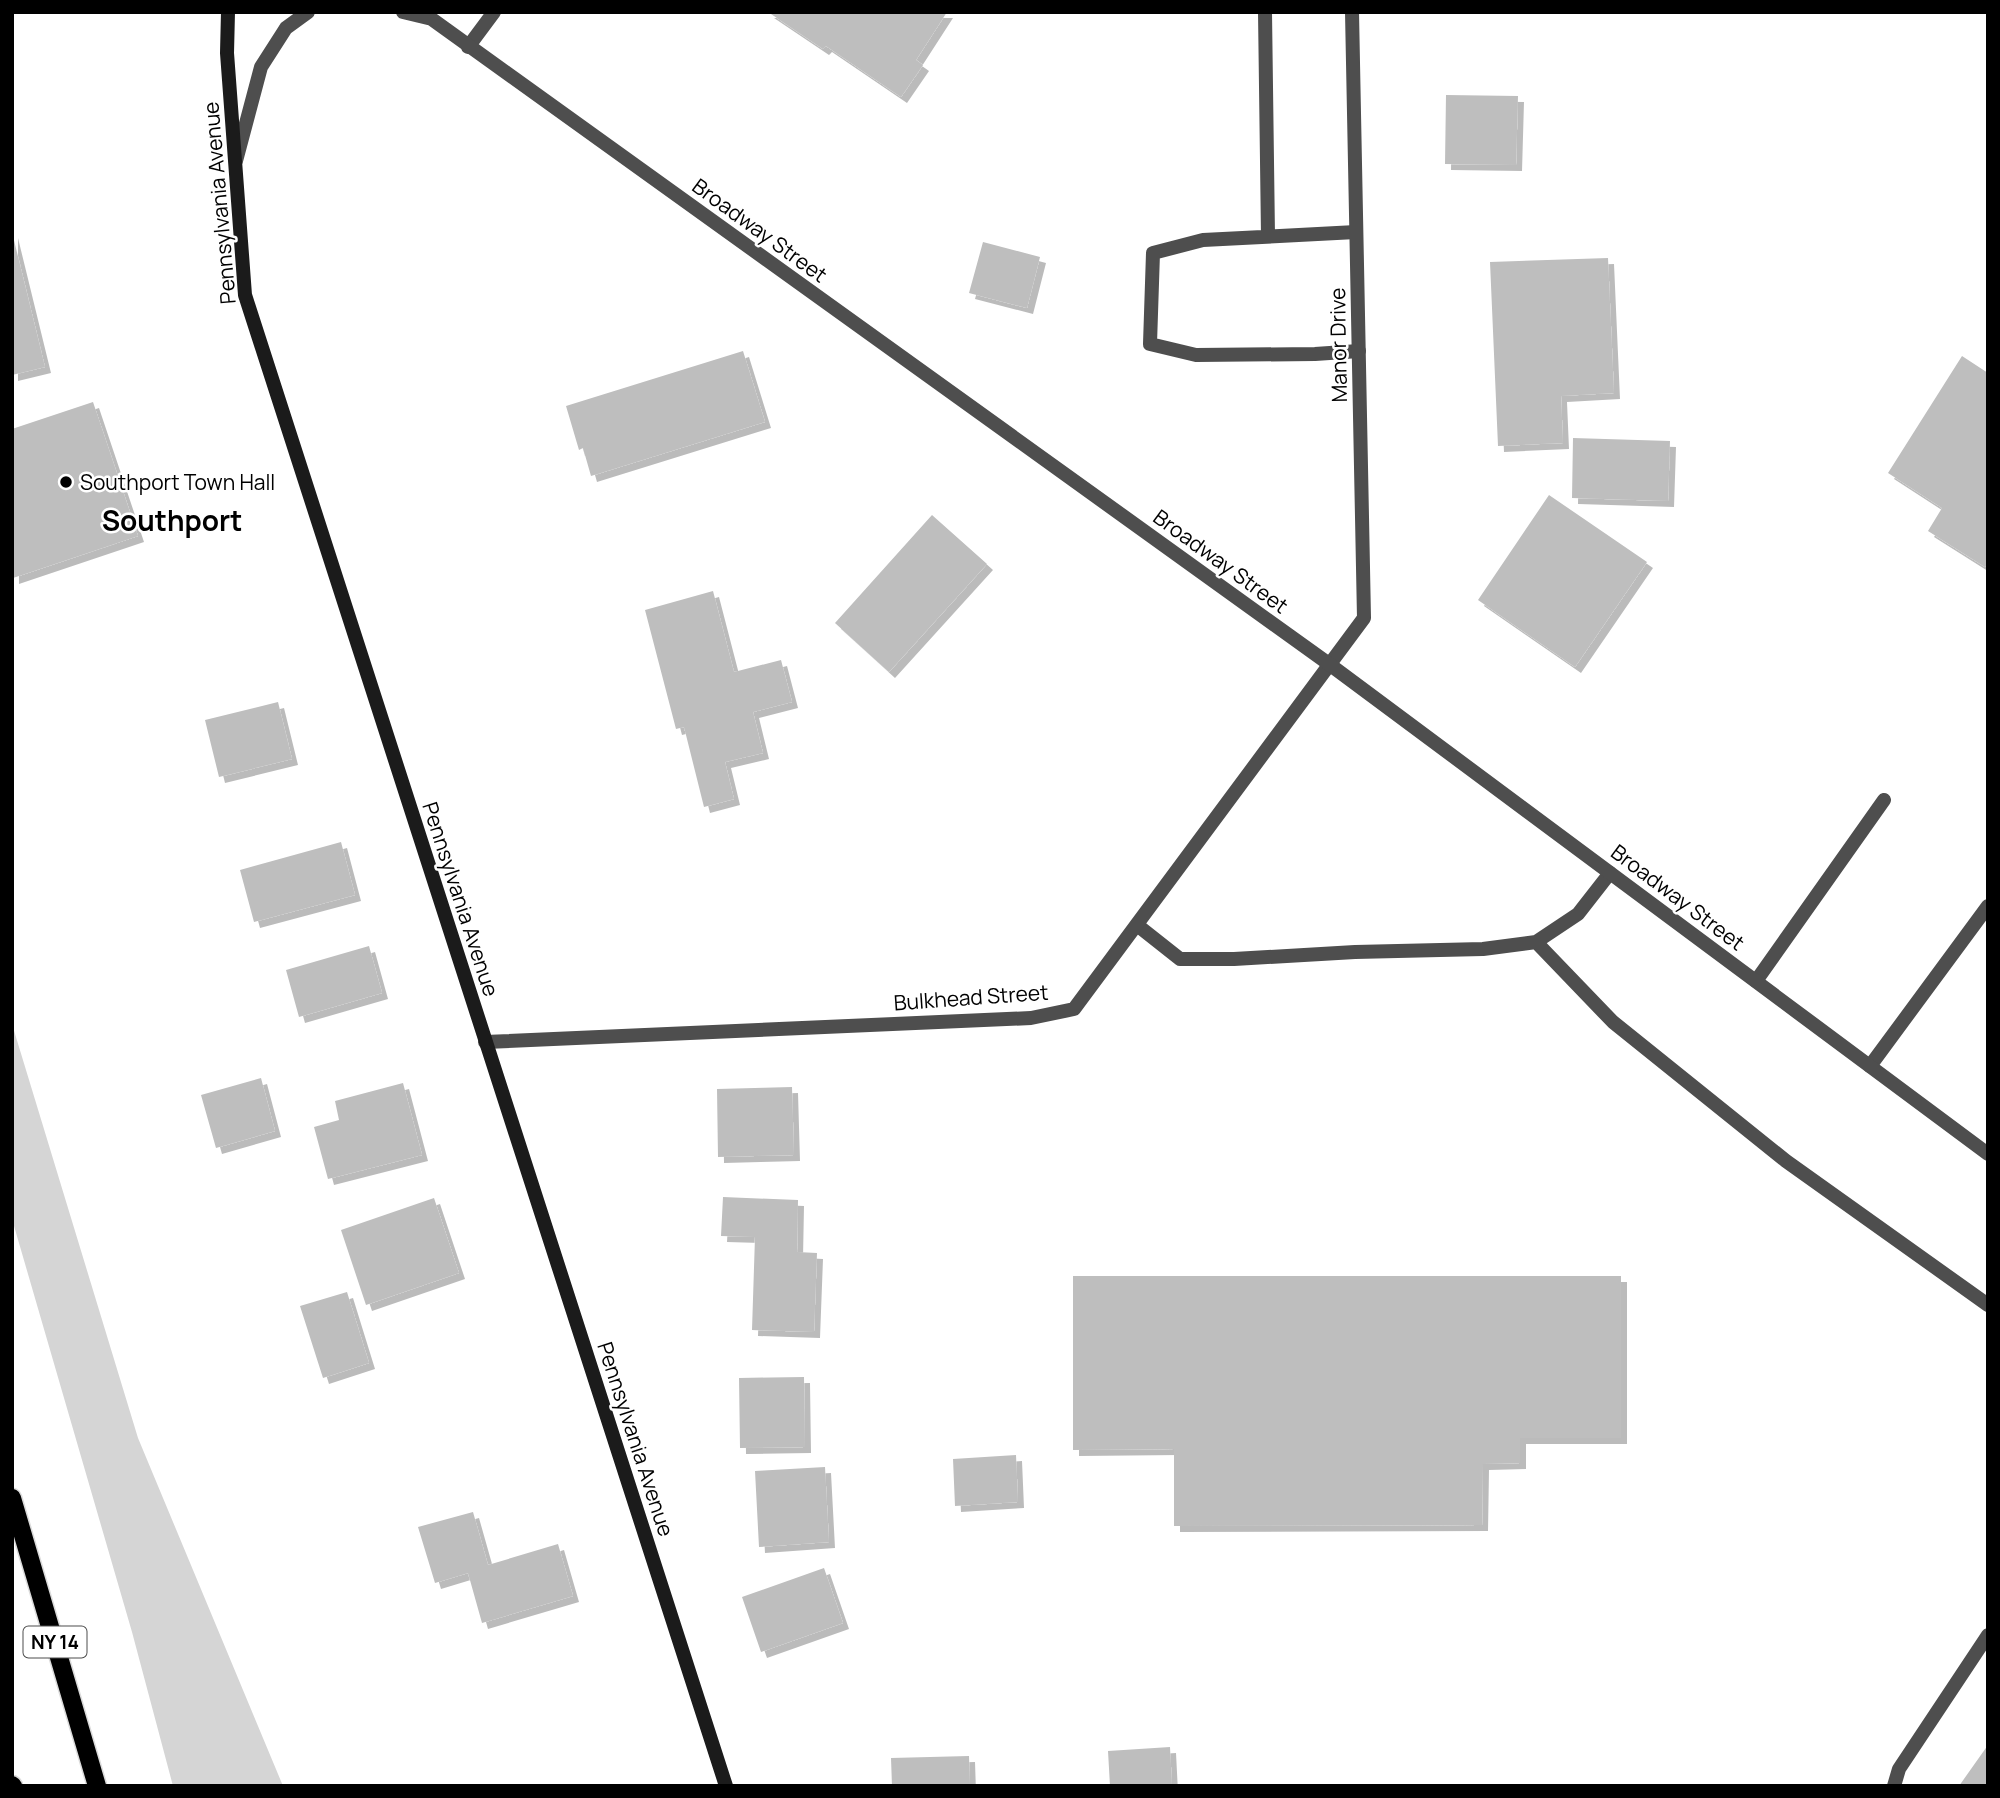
<svg xmlns="http://www.w3.org/2000/svg" width="2000" height="1798" viewBox="0 0 2000 1798" font-family="Manrope,sans-serif">
  <defs>
    <filter id="shadow"><feDropShadow dx="6" dy="6" stdDeviation="0" flood-color="#0004"/></filter>
  </defs>
  <rect width="100%" height="100%" fill="#fff"/>
  <path fill="#d5d5d5" d="M12,1024L138,1438L283,1786H173L132,1632L12,1219Z"/>
  <path fill="#bebebe" filter="url(#shadow)" d="M768,12H947L916,60L923,65L901,97L826,46L823,49Z
    M1446,95L1518,96L1516,165L1445,164Z
    M12,232L45,367L12,375Z
    M983,242L1040,257L1027,308L969,293Z
    M1608,258L1614,393L1561,396L1563,443L1498,446L1490,262Z
    M743,351L765,422L591,476L583,448L579,450L566,406Z
    M1962,356L1988,373V563L1985,567L1928,531L1942,508L1888,473Z
    M93,402L138,536L13,578L12,429Z
    M1573,438L1670,441L1668,501L1572,498Z
    M1549,495L1647,562L1575,667L1478,600Z
    M932,515L987,564L889,672L835,623Z
    M713,591L734,672L781,660L792,702L753,712L763,753L725,762L734,799L704,807L684,727L676,729L645,610Z
    M278,702L292,759L219,777L205,720Z
    M341,842L355,895L254,922L240,870Z
    M369,946L382,993L299,1017L286,970Z
    M261,1078L275,1131L216,1148L201,1095Z
    M403,1083L422,1155L328,1179L314,1127L339,1120L335,1101Z
    M792,1087L794,1155L718,1157L717,1089Z
    M723,1197L798,1200L797,1252L817,1253L814,1332L752,1330L755,1237L721,1236Z
    M434,1198L459,1273L366,1305L341,1230Z
    M1073,1276H1621V1438H1520V1463L1483,1464L1482,1525L1174,1526V1449L1073,1450Z
    M347,1292L369,1363L323,1378L300,1306Z
    M804,1377L805,1447L740,1448L739,1378Z
    M1016,1455L1018,1502L955,1506L953,1459Z
    M825,1467L829,1542L759,1547L755,1471Z
    M473,1512L488,1565L558,1544L573,1596L482,1623L468,1573L435,1583L418,1527Z
    M824,1568L843,1623L761,1652L742,1597Z
    M1988,1745V1786H1959Z
    M1170,1747L1172,1786H1110L1108,1751Z
    M969,1756L970,1786H892L891,1758Z"/>
  <g fill="none" stroke-linecap="round" stroke-linejoin="round">
    <g stroke="#dbdbdb" stroke-width="21">
      <path id="primary" d="M12,1498L97,1786
        M12,1785L13,1786"/>
    </g>
    <path stroke="#4e4e4e" stroke-width="14" d="M1265,12L1268,236
      M468,47L494,12
      M1356,232L1203,240L1153,253L1150,344L1196,355L1315,354L1359,351
      M1137,925L1180,959H1234L1355,952L1483,949L1536,942L1578,914L1610,873
      M1536,942L1613,1022L1786,1161L1988,1305
      M1756,981L1884,800
      M1870,1066L1988,906
      M1894,1786L1899,1769L1988,1635"/>
    <path stroke="#4e4e4e" stroke-width="14" d="M485,1042L1031,1018L1074,1009L1364,618L1352,12"/>
    <path stroke="#4e4e4e" stroke-width="14" d="M403,12L428,18
      M422,12L1329,664L1988,1154
      M236,161L261,67L286,28L308,12"/>
    <path stroke="#1b1b1b" stroke-width="14" d="M228,12L227,53L245,295L726,1786"/>
    <use href="#primary" stroke="#000" stroke-width="18"/>
  </g>
  <circle fill="#000" stroke="#fff" stroke-width="2.5" cx="66" cy="482" r="7"/>
  <g text-anchor="middle" dominant-baseline="central" stroke-width="5" stroke-linejoin="round" paint-order="stroke">
    <rect fill="#fff" stroke="#4c4c4c" stroke-width="2" x="23.5" y="1626.5" width="63" height="31" rx="5"/>
    <g font-size="19" font-weight="bold" fill="#000">
      <text x="55" y="1642">NY 14</text>
    </g>
    <g font-size="21" fill="#000" stroke="#fff">
      <text transform="translate(219 203) rotate(-95)">Pennsylvania Avenue</text>
      <text transform="translate(760 230) rotate(36)">Broadway Street</text>
      <text transform="translate(1338 345) rotate(-91)">Manor Drive</text>
      <text transform="translate(1221 561) rotate(36)">Broadway Street</text>
      <text transform="translate(1678 897) rotate(37)">Broadway Street</text>
      <text transform="translate(461 899) rotate(72)">Pennsylvania Avenue</text>
      <text transform="translate(971 997) rotate(-4)">Bulkhead Street</text>
      <text transform="translate(636 1439) rotate(72)">Pennsylvania Avenue</text>
    </g>
    <g font-size="21" fill="#000" stroke="#fff" text-anchor="start">
      <text x="80" y="482">Southport Town Hall</text>
    </g>
    <g font-size="28" font-weight="bold" fill="#000" stroke="#fff">
      <text x="172" y="520">Southport</text>
    </g>
  </g>
  <rect width="2000" height="1798" fill="none" stroke="#000000" stroke-width="28"/>
</svg>
